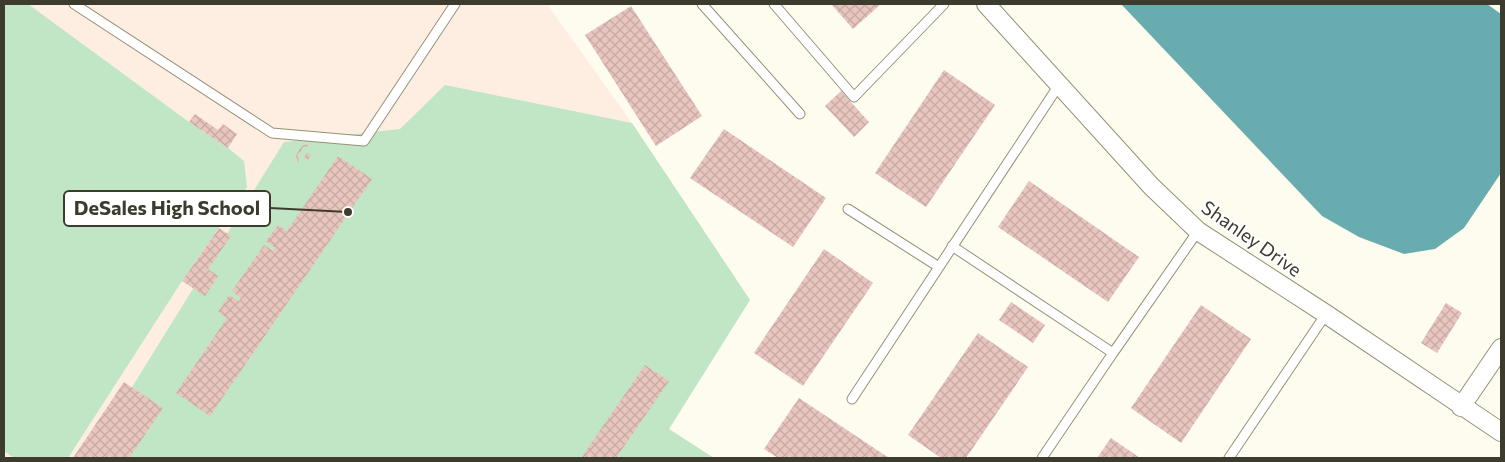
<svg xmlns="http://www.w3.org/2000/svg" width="1505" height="462" viewBox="0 0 1505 462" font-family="Commissioner,sans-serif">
  <defs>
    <pattern id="building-cross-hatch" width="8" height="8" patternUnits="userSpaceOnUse" patternTransform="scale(1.25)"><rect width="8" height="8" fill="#e8c5be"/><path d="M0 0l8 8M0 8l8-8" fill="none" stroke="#c8aaa4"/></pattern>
  </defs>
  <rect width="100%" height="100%" fill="#fefcef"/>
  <path fill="#feeee1" d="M4,4H547L632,123L750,300L651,458H4Z"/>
  <path fill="#c0e6c6" d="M4,4H28L189,122L228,148L244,161L247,187L182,281L68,458H14L4,451Z
    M445,85L632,123L750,300L669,429L714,458H88L284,142L400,129Z"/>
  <path fill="#69acb0" d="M1121,4H1487L1501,14V173L1464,228L1435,249L1404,254L1359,237L1322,216Z"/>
  <path fill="url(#building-cross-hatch)" d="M831,4H881L853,29Z
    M631,6L702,116L656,146L585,35Z
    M944,70L995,105L926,207L875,173Z
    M841,91L869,122L854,137L825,106Z
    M195,114L218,130L223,124L237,134L228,148L189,122Z
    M724,129L826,198L793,247L690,178Z
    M308,144L309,146L303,147L298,156L299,161L297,162L296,155L302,146Z
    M307,153L311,155L308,160L304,158Z
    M338,156L372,179L210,416L176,393L227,318L218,312L229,295L239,301L241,298L232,291L264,245L273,251L275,248L266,241L278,225L287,231Z
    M1029,181L1139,257L1108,302L998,227Z
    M219,228L231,236L208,269L218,276L205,296L182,281Z
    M824,249L873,283L803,386L754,353Z
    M1011,302L1045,325L1033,343L999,320Z
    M1446,303L1462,313L1437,353L1421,343Z
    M1201,305L1251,339L1181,443L1131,408Z
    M978,333L1028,367L966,458H941L908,435Z
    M645,365L669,381L616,458H581Z
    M124,382L163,408L129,458H73Z
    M799,398L889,458H778L764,449Z
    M1111,438L1140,458H1097Z"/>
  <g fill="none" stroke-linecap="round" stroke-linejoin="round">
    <g stroke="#969175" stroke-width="11">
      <path id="service" d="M74,4L272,133L364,141L455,4
        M702,4L800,114
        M774,4L854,97L944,4
        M848,209L939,267
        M952,246L1113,353L1198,231
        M852,399L1059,85
        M1042,458L1113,353
        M1229,458L1326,314"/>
    </g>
    <g stroke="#969175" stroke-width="20">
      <path id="minor" d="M986,4L1151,186L1198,231L1326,314L1501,432
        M1461,407L1501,348"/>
    </g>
    <use href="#service" stroke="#fff" stroke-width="9"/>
    <use href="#minor" stroke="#fff" stroke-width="18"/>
  </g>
  <g text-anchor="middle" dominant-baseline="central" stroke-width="4" stroke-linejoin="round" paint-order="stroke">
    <g font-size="19" fill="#3d3b2e" stroke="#fff">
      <text transform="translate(1252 238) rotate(35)">Shanley Drive</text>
    </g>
  </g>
  <path fill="none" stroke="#3d3b2e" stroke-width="2" d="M348 212L270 208"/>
  <circle fill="#3d3b2e" stroke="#fff" stroke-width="2" cx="348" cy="212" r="5"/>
  <rect fill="#fff" stroke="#3d3b2e" stroke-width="2" x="64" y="191" width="206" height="35" rx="5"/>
  <g font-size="20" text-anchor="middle" font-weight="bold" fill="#3d3b2e">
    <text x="167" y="215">DeSales High School</text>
  </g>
  <rect width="1505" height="462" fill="none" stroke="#3d3b2e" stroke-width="10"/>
</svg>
